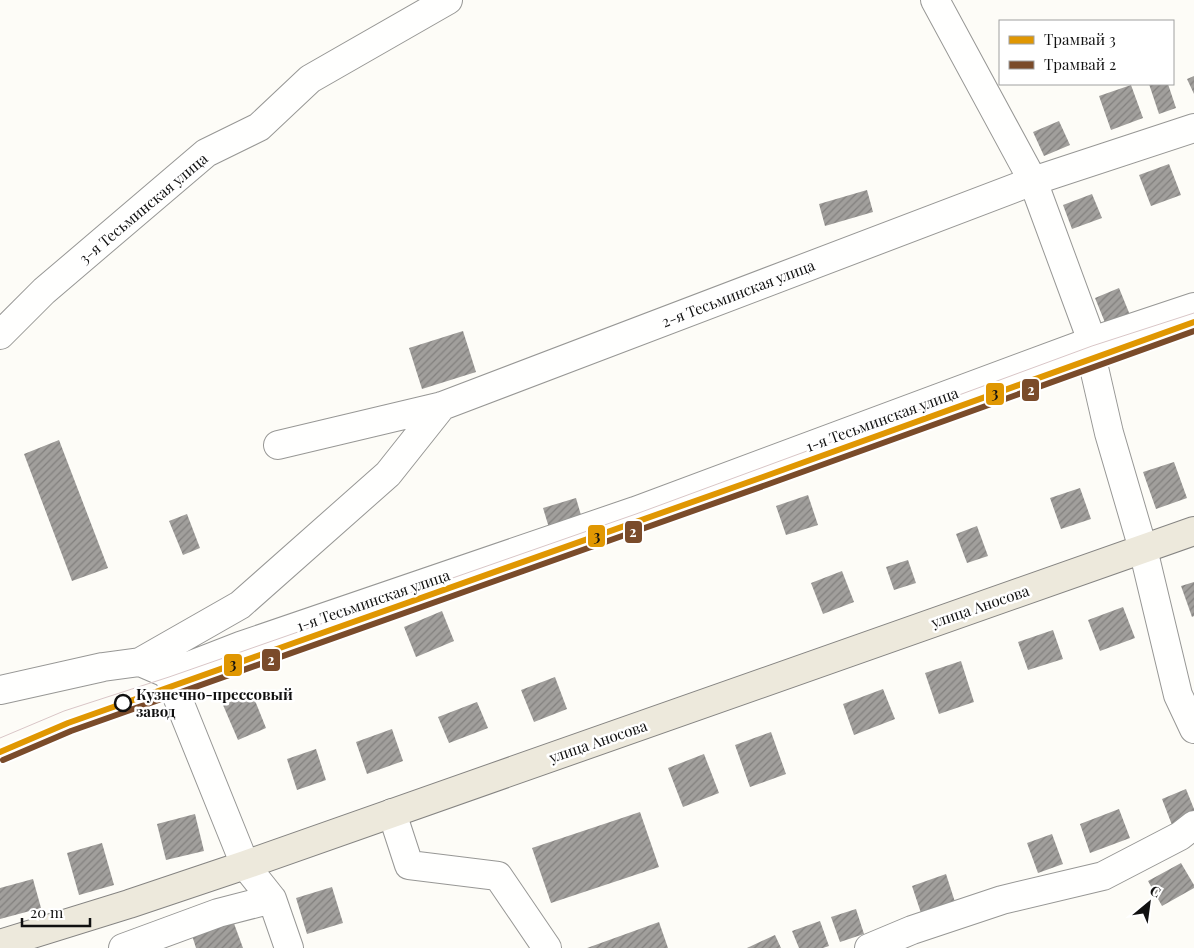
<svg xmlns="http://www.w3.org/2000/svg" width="1194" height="948" viewBox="0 0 1194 948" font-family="'Playfair Display',serif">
  <defs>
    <pattern id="building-hatch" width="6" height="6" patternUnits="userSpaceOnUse" patternTransform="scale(1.25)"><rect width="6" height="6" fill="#a19f9c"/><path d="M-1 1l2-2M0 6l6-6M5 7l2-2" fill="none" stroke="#82807e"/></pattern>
  </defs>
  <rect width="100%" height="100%" fill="#fdfcf7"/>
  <path fill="url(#building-hatch)" d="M1194,76V94L1187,79Z
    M1149,84H1168L1176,108L1159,114Z
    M1131,85L1143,118L1111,130L1099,96Z
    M1059,121L1070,145L1044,156L1033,132Z
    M1169,164L1181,195L1151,206L1139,175Z
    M867,190L873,212L825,226L819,204Z
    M1092,194L1102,218L1072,229L1063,205Z
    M1119,288L1130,315L1106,325L1095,298Z
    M463,331L476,372L422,389L409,348Z
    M59,440L108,568L72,581L24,454Z
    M1174,462L1187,498L1156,509L1143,472Z
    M1080,488L1091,519L1061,529L1050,498Z
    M808,495L818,525L786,535L776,506Z
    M576,498L583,522L550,531L543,508Z
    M187,514L200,548L183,555L169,521Z
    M977,526L988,556L967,563L956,534Z
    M908,560L916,583L894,590L886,567Z
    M842,571L854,602L823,614L811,583Z
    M1194,582V616L1192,617L1181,586Z
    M1123,607L1135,638L1100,651L1088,620Z
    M442,611L454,641L416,657L404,627Z
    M1053,630L1063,659L1028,670L1018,642Z
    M961,661L974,702L939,714L925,673Z
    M555,677L567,709L534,722L521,690Z
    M883,689L895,719L854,735L843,704Z
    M252,693L266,728L238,740L223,705Z
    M477,702L488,728L449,743L438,717Z
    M392,729L403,761L367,774L356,742Z
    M771,732L786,774L750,787L735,745Z
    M316,749L326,780L297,790L287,759Z
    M704,754L719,793L683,807L668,768Z
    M1186,789L1194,809V816L1172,825L1162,799Z
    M1119,809L1130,838L1090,853L1080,824Z
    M640,812L659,867L551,903L532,848Z
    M195,814L204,851L166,860L157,824Z
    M1052,834L1063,864L1038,873L1027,843Z
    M102,843L114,885L79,895L67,853Z
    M1181,863L1194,885V888L1162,906L1148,881Z
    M946,874L955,902L921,913L912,886Z
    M33,879L41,908L0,919V888Z
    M332,887L343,923L307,934L296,898Z
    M856,909L864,934L840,942L831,917Z
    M232,918L243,948H196L191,932Z
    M820,921L829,946L823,948H799L792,931Z
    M659,922L668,948H587Z
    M775,935L781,948H747Z"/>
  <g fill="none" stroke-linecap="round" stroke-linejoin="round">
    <g stroke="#979795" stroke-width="30">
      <path id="minor" d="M935,0L1033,181L1092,341V359L1109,433L1143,549L1178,695L1194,729
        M0,335L44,291L206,153L259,127L310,79L448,0
        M278,445L442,406L1033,181L1194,128
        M140,662L240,605L388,474L442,406
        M168,674L245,865L272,899L289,948
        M0,690L103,667L140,662L168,674L240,646L635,511L1092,341L1194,307
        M392,813L409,865L498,876L547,948
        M123,948L218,913L272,899
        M869,948L912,930L1002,900L1103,876L1180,836L1194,825"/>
    </g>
    <g stroke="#858482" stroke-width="30">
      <path id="major" d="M0,944L129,904L245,865L1194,531"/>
    </g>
    <use href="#minor" stroke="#fffffe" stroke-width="28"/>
    <use href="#major" stroke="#ede9dc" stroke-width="28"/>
    <path stroke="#d9c6c7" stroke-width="1" d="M0,738L64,711L169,677L636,514L1092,346L1194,313"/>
    <g stroke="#fff" stroke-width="10">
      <path id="tram-1" d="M0,752L68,723L763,477L1194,322"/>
    </g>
    <g stroke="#fff" stroke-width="10">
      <path id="tram-2" d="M3,760L71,731L766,485L1194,331"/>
    </g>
    <use href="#tram-1" stroke="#e09702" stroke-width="6"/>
    <use href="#tram-2" stroke="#7a4b2a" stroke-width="6"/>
  </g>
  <circle fill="#fff" stroke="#111" stroke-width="2.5" cx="123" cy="703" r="8"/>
  <g text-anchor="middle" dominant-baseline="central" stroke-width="5" stroke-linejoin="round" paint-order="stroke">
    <g font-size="15" fill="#111" stroke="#fff">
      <text transform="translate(143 208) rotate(-40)">3-я Тесьминская улица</text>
      <text transform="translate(738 293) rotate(-21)">2-я Тесьминская улица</text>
      <text transform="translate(882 419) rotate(-20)">1-я Тесьминская улица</text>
      <text transform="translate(373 600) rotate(-19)">1-я Тесьминская улица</text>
      <text transform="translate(980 606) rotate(-19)">улица Аносова</text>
      <text transform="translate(598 741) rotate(-19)">улица Аносова</text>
    </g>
    <g font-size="15" font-weight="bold" fill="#111" stroke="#fff" text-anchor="start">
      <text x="136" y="694">Кузнечно-прессовый<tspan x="136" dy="17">завод</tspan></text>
    </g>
  </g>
  <g stroke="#fff" stroke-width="2">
    <rect x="1021" y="378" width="19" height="24" rx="5" fill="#7a4b2a"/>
    <rect x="985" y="382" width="20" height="24" rx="5" fill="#e09702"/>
    <rect x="624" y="520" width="19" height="24" rx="5" fill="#7a4b2a"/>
    <rect x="587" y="524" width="19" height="24" rx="5" fill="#e09702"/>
    <rect x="261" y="648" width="20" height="24" rx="5" fill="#7a4b2a"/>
    <rect x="223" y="653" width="20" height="24" rx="5" fill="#e09702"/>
  </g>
  <g font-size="14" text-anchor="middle" font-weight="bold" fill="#fff">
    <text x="1031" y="395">2</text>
    <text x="633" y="537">2</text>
    <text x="271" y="665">2</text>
  </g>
  <g font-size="14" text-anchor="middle" font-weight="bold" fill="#111">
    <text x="995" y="398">3</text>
    <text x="597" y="541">3</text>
    <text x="233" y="669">3</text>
  </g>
  <rect x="999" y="20" width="175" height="65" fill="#ffffff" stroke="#a0a0a0"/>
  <rect x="1009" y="36" width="25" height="8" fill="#e09702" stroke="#a0a0a0"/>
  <text x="1044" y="45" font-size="15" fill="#111111">Трамвай 3</text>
  <rect x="1009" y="61" width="25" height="8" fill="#7a4b2a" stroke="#a0a0a0"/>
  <text x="1044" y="70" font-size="15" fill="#111111">Трамвай 2</text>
  <g transform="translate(1149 903) rotate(29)" stroke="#ffffff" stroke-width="4" paint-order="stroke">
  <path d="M0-4L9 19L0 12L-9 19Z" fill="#111111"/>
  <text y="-8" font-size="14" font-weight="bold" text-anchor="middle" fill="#111111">С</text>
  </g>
  <path d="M22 918v8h68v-8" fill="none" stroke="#111111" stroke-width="2.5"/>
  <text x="30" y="918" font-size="15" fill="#111111" stroke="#ffffff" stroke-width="4" paint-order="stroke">20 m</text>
</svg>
